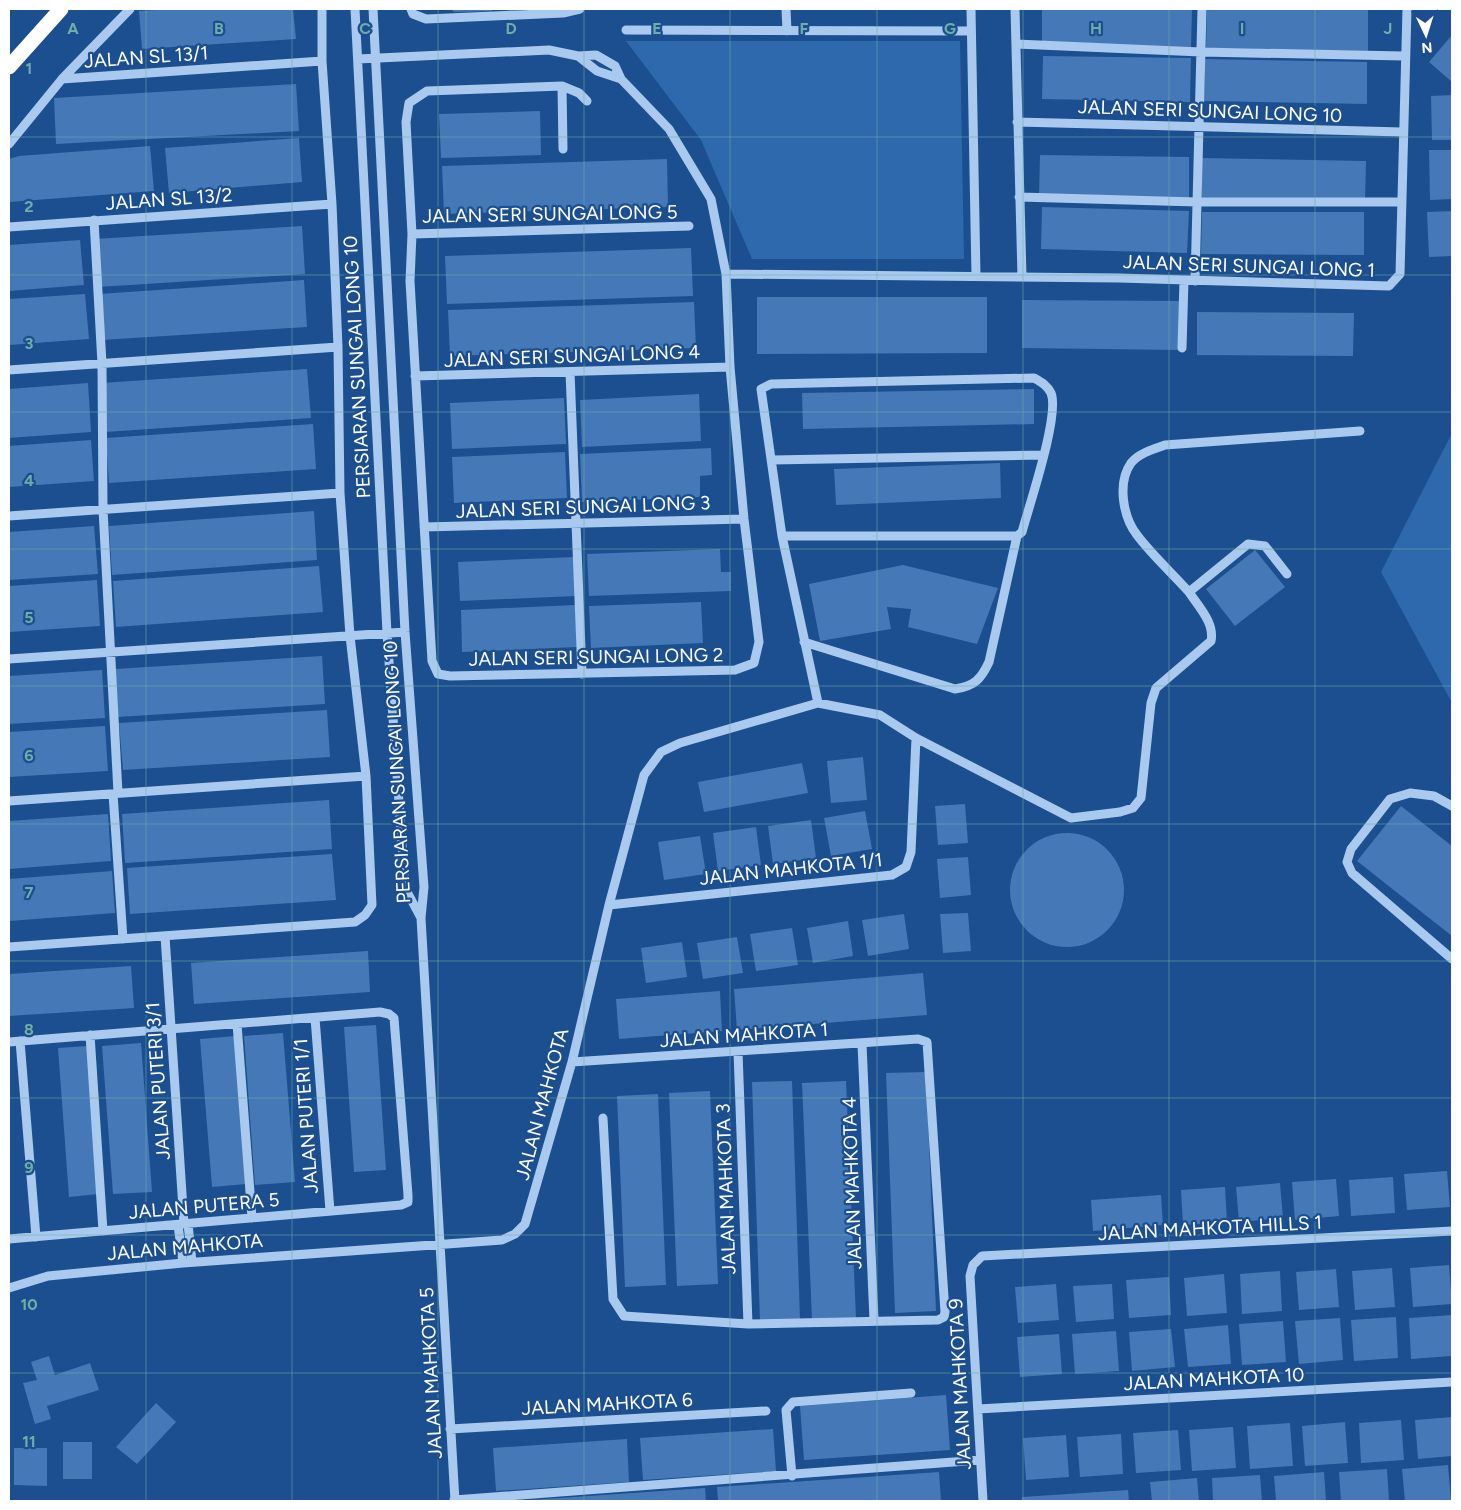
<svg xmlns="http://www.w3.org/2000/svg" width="1461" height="1510" viewBox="0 0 1461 1510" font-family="Figtree,sans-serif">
  <rect width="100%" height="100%" fill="#1b4f8f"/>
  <path fill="#2e69ad" d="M626,41H960L964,259H752L701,140Z
    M1452,433V703L1381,572Z"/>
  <path fill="#4478b7" d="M173,9H293L296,39L142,49L139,11Z
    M451,9H492V11L454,12Z
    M509,9H523V10L509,11Z
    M1042,9H1192L1191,48L1042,44Z
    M1207,9H1368V51L1206,48Z
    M1452,35V82L1429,62Z
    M1043,56L1191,58L1190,102L1042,99Z
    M1205,59L1367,62V104L1204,101Z
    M296,84L299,131L56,144L54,98Z
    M1452,95V140H1432L1431,96Z
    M540,111L541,155L441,158L439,114Z
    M299,138L302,182L169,193L165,148Z
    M150,146L154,191L9,202V159L19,156Z
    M1429,150H1452V199L1430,200Z
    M1040,155L1189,157V198L1039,196Z
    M1202,158L1366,161L1365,202L1202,199Z
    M667,159L668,207L444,214L442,166Z
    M1042,207L1189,211L1187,253L1041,249Z
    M1452,211V256L1429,257L1427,212Z
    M1202,212H1364V255L1201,254Z
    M302,226L305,274L98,287L95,239Z
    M80,240L84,285L9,291V245Z
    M691,248L693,296L447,304L445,256Z
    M304,280L307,327L102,340L99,294Z
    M85,294L89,339L9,345V299Z
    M757,297H987V353L757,354Z
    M1022,300L1180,301V350L1022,348Z
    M694,302L696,348L450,356L448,310Z
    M1197,312L1354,313L1353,356L1197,355Z
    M307,369L311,418L106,432L102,383Z
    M88,383L91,432L9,438V389Z
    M1034,389V424L803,429L802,393Z
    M699,394L701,441L582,447L580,400Z
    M564,398L566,444L452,449L450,403Z
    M313,424L316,469L109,483L106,438Z
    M91,440L94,481L9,487V446Z
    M711,448L712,475L700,476V497L582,502L580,454Z
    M565,452L567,498L454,503L452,457Z
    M1000,463L1001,498L836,505L834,469Z
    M314,511L317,560L112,575L109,526Z
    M94,526L98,574L9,580V532Z
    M720,549L721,572H731V591L589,596L587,554Z
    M1255,550L1285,587L1235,626L1206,589Z
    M574,557L575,596L460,601L458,562Z
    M903,565L998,588L977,644L908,627L911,609L887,607L891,629L820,641L809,584Z
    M319,566L323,612L116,627L113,581Z
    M97,580L100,626L9,632V586Z
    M701,602L703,643L591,648L589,606Z
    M575,605L577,647L462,652L461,610Z
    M322,656L325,704L118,717L115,669Z
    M102,670L105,718L9,724V676Z
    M327,710L330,757L123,770L119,723Z
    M105,726L108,771L9,777V732Z
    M863,757L867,800L831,803L827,761Z
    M802,763L808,793L704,812L698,782Z
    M329,800L332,849L125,863L122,814Z
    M965,804L968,843L938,845L935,806Z
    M1401,806L1452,846V936L1357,861Z
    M865,811L872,849L831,856L824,818Z
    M108,814L111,861L9,869V821Z
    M811,820L816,858L773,864L768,826Z
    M756,827L761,865L718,871L713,833Z
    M1010 890a57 57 0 1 1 114 0a57 57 0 1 1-114 0Z
    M700,836L706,874L664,880L658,842Z
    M332,854L336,900L130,914L127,868Z
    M968,857L971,895L940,898L937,859Z
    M112,871L115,913L9,921V879Z
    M968,913L971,951L943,953L940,914Z
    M904,914L909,949L868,956L862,920Z
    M848,921L853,956L813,963L807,928Z
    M792,928L798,965L756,971L750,934Z
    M737,937L743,973L703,979L697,943Z
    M682,942L687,977L646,983L641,948Z
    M368,951L370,992L194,1004L191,963Z
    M131,966L134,1008L9,1016V974Z
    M923,973L927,1015L737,1030L734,989Z
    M720,991L722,1031L619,1039L616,999Z
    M376,1025L386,1170L354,1172L344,1027Z
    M283,1033L295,1182L255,1185L244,1036Z
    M235,1036L246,1184L212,1187L200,1039Z
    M141,1043L152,1192L113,1194L102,1046Z
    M88,1046L99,1194L69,1197L58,1048Z
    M926,1072L936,1311L895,1313L886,1073Z
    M792,1081L800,1319L760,1321L752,1082Z
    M846,1081L856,1318L812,1320L802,1083Z
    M710,1091L718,1284L677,1286L669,1093Z
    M658,1094L666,1285L625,1287L617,1096Z
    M1447,1171L1450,1207L1407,1210L1404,1174Z
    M1393,1177L1395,1213L1351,1216L1349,1180Z
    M1336,1179L1339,1216L1295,1220L1292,1182Z
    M1280,1183L1283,1218L1239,1222L1236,1187Z
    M1225,1187L1227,1222L1183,1225L1181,1190Z
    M1161,1195L1163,1225L1093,1231L1091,1200Z
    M1449,1265L1452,1304L1413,1307L1410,1268Z
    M1392,1268L1395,1307L1355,1310L1352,1271Z
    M1336,1269L1339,1307L1299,1310L1296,1272Z
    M1280,1271L1282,1311L1242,1314L1240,1274Z
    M1224,1274L1227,1313L1187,1316L1184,1278Z
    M1169,1277L1171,1315L1129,1318L1126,1280Z
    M1056,1284L1059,1320L1018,1323L1015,1287Z
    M1112,1284L1114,1319L1076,1322L1073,1286Z
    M1452,1315V1356L1411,1359L1409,1318Z
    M1396,1317L1398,1358L1354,1361L1351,1320Z
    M1340,1318L1343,1360L1299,1364L1295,1321Z
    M1283,1321L1286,1362L1242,1365L1239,1324Z
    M1228,1325L1231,1364L1188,1367L1184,1329Z
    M1171,1329L1175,1367L1132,1371L1129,1332Z
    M1116,1331L1119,1371L1075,1374L1072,1334Z
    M1059,1334L1062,1374L1020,1377L1017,1337Z
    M49,1356L55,1375L90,1363L99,1390L47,1406L51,1419L35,1424L23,1383L37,1380L31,1362Z
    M946,1395L950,1450L804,1460L800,1406Z
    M156,1403L176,1422L137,1464L116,1447Z
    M1452,1417V1456L1418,1459L1415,1420Z
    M1401,1420L1404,1460L1361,1463L1359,1423Z
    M1345,1422L1348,1463L1305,1466L1302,1426Z
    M1290,1423L1293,1466L1250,1469L1247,1426Z
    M1233,1427L1236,1468L1192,1471L1189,1430Z
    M773,1429L776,1471L643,1480L640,1438Z
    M1178,1430L1181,1470L1136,1473L1133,1433Z
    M1121,1434L1123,1474L1080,1477L1077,1437Z
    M1066,1435L1069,1477L1026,1480L1023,1438Z
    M627,1439L629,1482L496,1491L493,1448Z
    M63,1442H92V1479H63Z
    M14,1448H47V1486L14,1485Z
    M1448,1465L1451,1501H1405L1402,1469Z
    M1387,1469L1389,1501H1341L1339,1472Z
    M939,1472L941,1501H718L717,1487Z
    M1324,1472L1326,1501H1276L1274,1476Z
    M1260,1475L1262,1501H1213L1212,1478Z
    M1197,1478L1199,1501H1152L1150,1482Z
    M705,1488L706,1501H530V1500Z
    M1128,1490L1129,1501H1022V1497Z"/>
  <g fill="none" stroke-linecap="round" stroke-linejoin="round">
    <path stroke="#a9c9ee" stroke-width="9" d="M355,9L387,633L405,888L421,918
      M373,9L405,632L424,887L421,918L455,1501
      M411,9L413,14L426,19L563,13L580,9
      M786,9L787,31
      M971,9L976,276
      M1015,9L1022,277
      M626,30L971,31
      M1016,44L1201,52L1404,56
      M578,56L597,71L621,79
      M358,59L549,50L578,56L596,55L615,66L621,79L669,129L711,199L726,274L730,367L744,519L759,642L754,663L735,670L450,676L438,674L432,661L410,281L412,234L406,122L409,103L427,91L562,86L563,149
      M62,79L322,61
      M562,86L579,93L587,101
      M1017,122L1402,132
      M9,144L62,79L130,9
      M1019,197L1197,202H1401
      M94,220L102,364L103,509L118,793
      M9,227L332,204
      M412,234L689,226
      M726,274L1119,278L1389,286L1400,274L1407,9
      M1195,281L1202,9
      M1182,348L1184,280
      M9,370L338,347
      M570,372L582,674
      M415,376L730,367
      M772,460L1043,455
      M9,516L340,493
      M424,527L744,519
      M782,536H1017L1022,532C1029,506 1060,415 1051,393C1047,385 1041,382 1034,378L771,384L761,389L782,536L818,703
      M1189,592C1172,573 1152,555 1137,535C1123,517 1117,483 1131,463C1139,453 1154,449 1165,445L1360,431
      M804,642L955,689C975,686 981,679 989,662L1017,536
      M9,659L405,632
      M113,794L123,939
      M9,801L366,776
      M1452,806L1434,796L1410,793L1390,799L1351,849L1347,862L1352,873L1452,959
      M609,905L892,875L906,867L911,852L916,738
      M165,936L184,1224
      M9,947L355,922L365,915L372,905L366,776L350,636L340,493L338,347L332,204L322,61V9
      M315,1018L330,1211
      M237,1024L252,1218
      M90,1035L103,1231
      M20,1041L36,1237
      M9,1042L380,1012L389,1014L394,1018L408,1195V1202L401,1205L9,1239
      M862,1044L874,1320
      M738,1052L748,1324
      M572,1062L918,1039L927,1042L945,1312L944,1317L938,1320L748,1324L624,1316L613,1299L603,1118
      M188,1224L192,1262
      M178,1225L183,1263
      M9,1288L48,1276L183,1263L502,1240L515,1234L525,1224L572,1062L609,905L644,775L661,752L680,743L818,703L880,715L916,738L1071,818L1120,812L1133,808L1141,798L1151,703L1156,688L1211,641C1215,623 1198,606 1189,592L1248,544L1265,546L1287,574
      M978,1409L1452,1382
      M450,1429L766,1411
      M792,1476L786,1410L793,1402L911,1393
      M454,1500L980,1460
      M983,1501L970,1276L973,1265L982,1256L1452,1231"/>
    <path stroke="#fff" stroke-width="15" d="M9,67L61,9"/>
  </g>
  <path fill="none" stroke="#6fada8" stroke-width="1" stroke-opacity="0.55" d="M146,9V1501M292,9V1501M438,9V1501M584,9V1501M730,9V1501M877,9V1501M1023,9V1501M1169,9V1501M1315,9V1501M9,137H1452M9,275H1452M9,412H1452M9,549H1452M9,686H1452M9,824H1452M9,961H1452M9,1098H1452M9,1235H1452M9,1373H1452"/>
  <g text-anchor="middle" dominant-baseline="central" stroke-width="4.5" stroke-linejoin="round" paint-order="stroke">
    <g font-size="19" fill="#fff" stroke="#1b4f8f">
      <text transform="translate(146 57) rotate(-4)">JALAN SL 13/1</text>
      <text transform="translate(1210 111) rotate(2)">JALAN SERI SUNGAI LONG 10</text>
      <text transform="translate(169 199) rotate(-4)">JALAN SL 13/2</text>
      <text transform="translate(550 214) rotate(-1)">JALAN SERI SUNGAI LONG 5</text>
      <text transform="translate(1249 266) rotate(2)">JALAN SERI SUNGAI LONG 1</text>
      <text transform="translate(572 356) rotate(-2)">JALAN SERI SUNGAI LONG 4</text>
      <text transform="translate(357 367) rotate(-93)">PERSIARAN SUNGAI LONG 10</text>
      <text transform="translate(583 507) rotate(-2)">JALAN SERI SUNGAI LONG 3</text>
      <text transform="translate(596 657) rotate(-1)">JALAN SERI SUNGAI LONG 2</text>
      <text transform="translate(397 772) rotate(-93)">PERSIARAN SUNGAI LONG 10</text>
      <text transform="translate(791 869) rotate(-6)">JALAN MAHKOTA 1/1</text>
      <text transform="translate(744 1035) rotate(-4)">JALAN MAHKOTA 1</text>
      <text transform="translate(158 1081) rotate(-94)">JALAN PUTERI 3/1</text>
      <text transform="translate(542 1104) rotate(-75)">JALAN MAHKOTA</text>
      <text transform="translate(306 1116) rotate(-94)">JALAN PUTERI 1/1</text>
      <text transform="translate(852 1183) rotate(-92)">JALAN MAHKOTA 4</text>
      <text transform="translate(726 1189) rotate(-92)">JALAN MAHKOTA 3</text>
      <text transform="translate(204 1206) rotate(-5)">JALAN PUTERA 5</text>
      <text transform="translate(1210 1228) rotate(-3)">JALAN MAHKOTA HILLS 1</text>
      <text transform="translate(185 1247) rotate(-5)">JALAN MAHKOTA</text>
      <text transform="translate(431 1373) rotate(-93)">JALAN MAHKOTA 5</text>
      <text transform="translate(1214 1379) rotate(-3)">JALAN MAHKOTA 10</text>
      <text transform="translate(960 1384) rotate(-93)">JALAN MAHKOTA 9</text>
      <text transform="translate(607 1404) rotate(-3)">JALAN MAHKOTA 6</text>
    </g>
  </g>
  <g font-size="16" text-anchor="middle" font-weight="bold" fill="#6fada8" stroke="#1b4f8f" stroke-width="4.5" stroke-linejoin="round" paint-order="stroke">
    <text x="73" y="34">A</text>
    <text x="219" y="34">B</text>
    <text x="365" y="34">C</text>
    <text x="511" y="34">D</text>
    <text x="657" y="34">E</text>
    <text x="804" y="34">F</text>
    <text x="950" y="34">G</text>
    <text x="1096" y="34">H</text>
    <text x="1242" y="34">I</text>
    <text x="1388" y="34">J</text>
    <text x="29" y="74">1</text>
    <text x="29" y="212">2</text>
    <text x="29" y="349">3</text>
    <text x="29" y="486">4</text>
    <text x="29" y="623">5</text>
    <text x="29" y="761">6</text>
    <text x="29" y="898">7</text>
    <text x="29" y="1035">8</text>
    <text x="29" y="1173">9</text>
    <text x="29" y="1310">10</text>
    <text x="29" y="1447">11</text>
  </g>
  <rect width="1461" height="1510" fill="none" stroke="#ffffff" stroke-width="20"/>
  <g transform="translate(1426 35) rotate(176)" stroke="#1b4f8f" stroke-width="4" paint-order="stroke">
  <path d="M0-4L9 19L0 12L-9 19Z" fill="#ffffff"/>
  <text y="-8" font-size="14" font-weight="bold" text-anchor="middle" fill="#ffffff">N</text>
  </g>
</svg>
